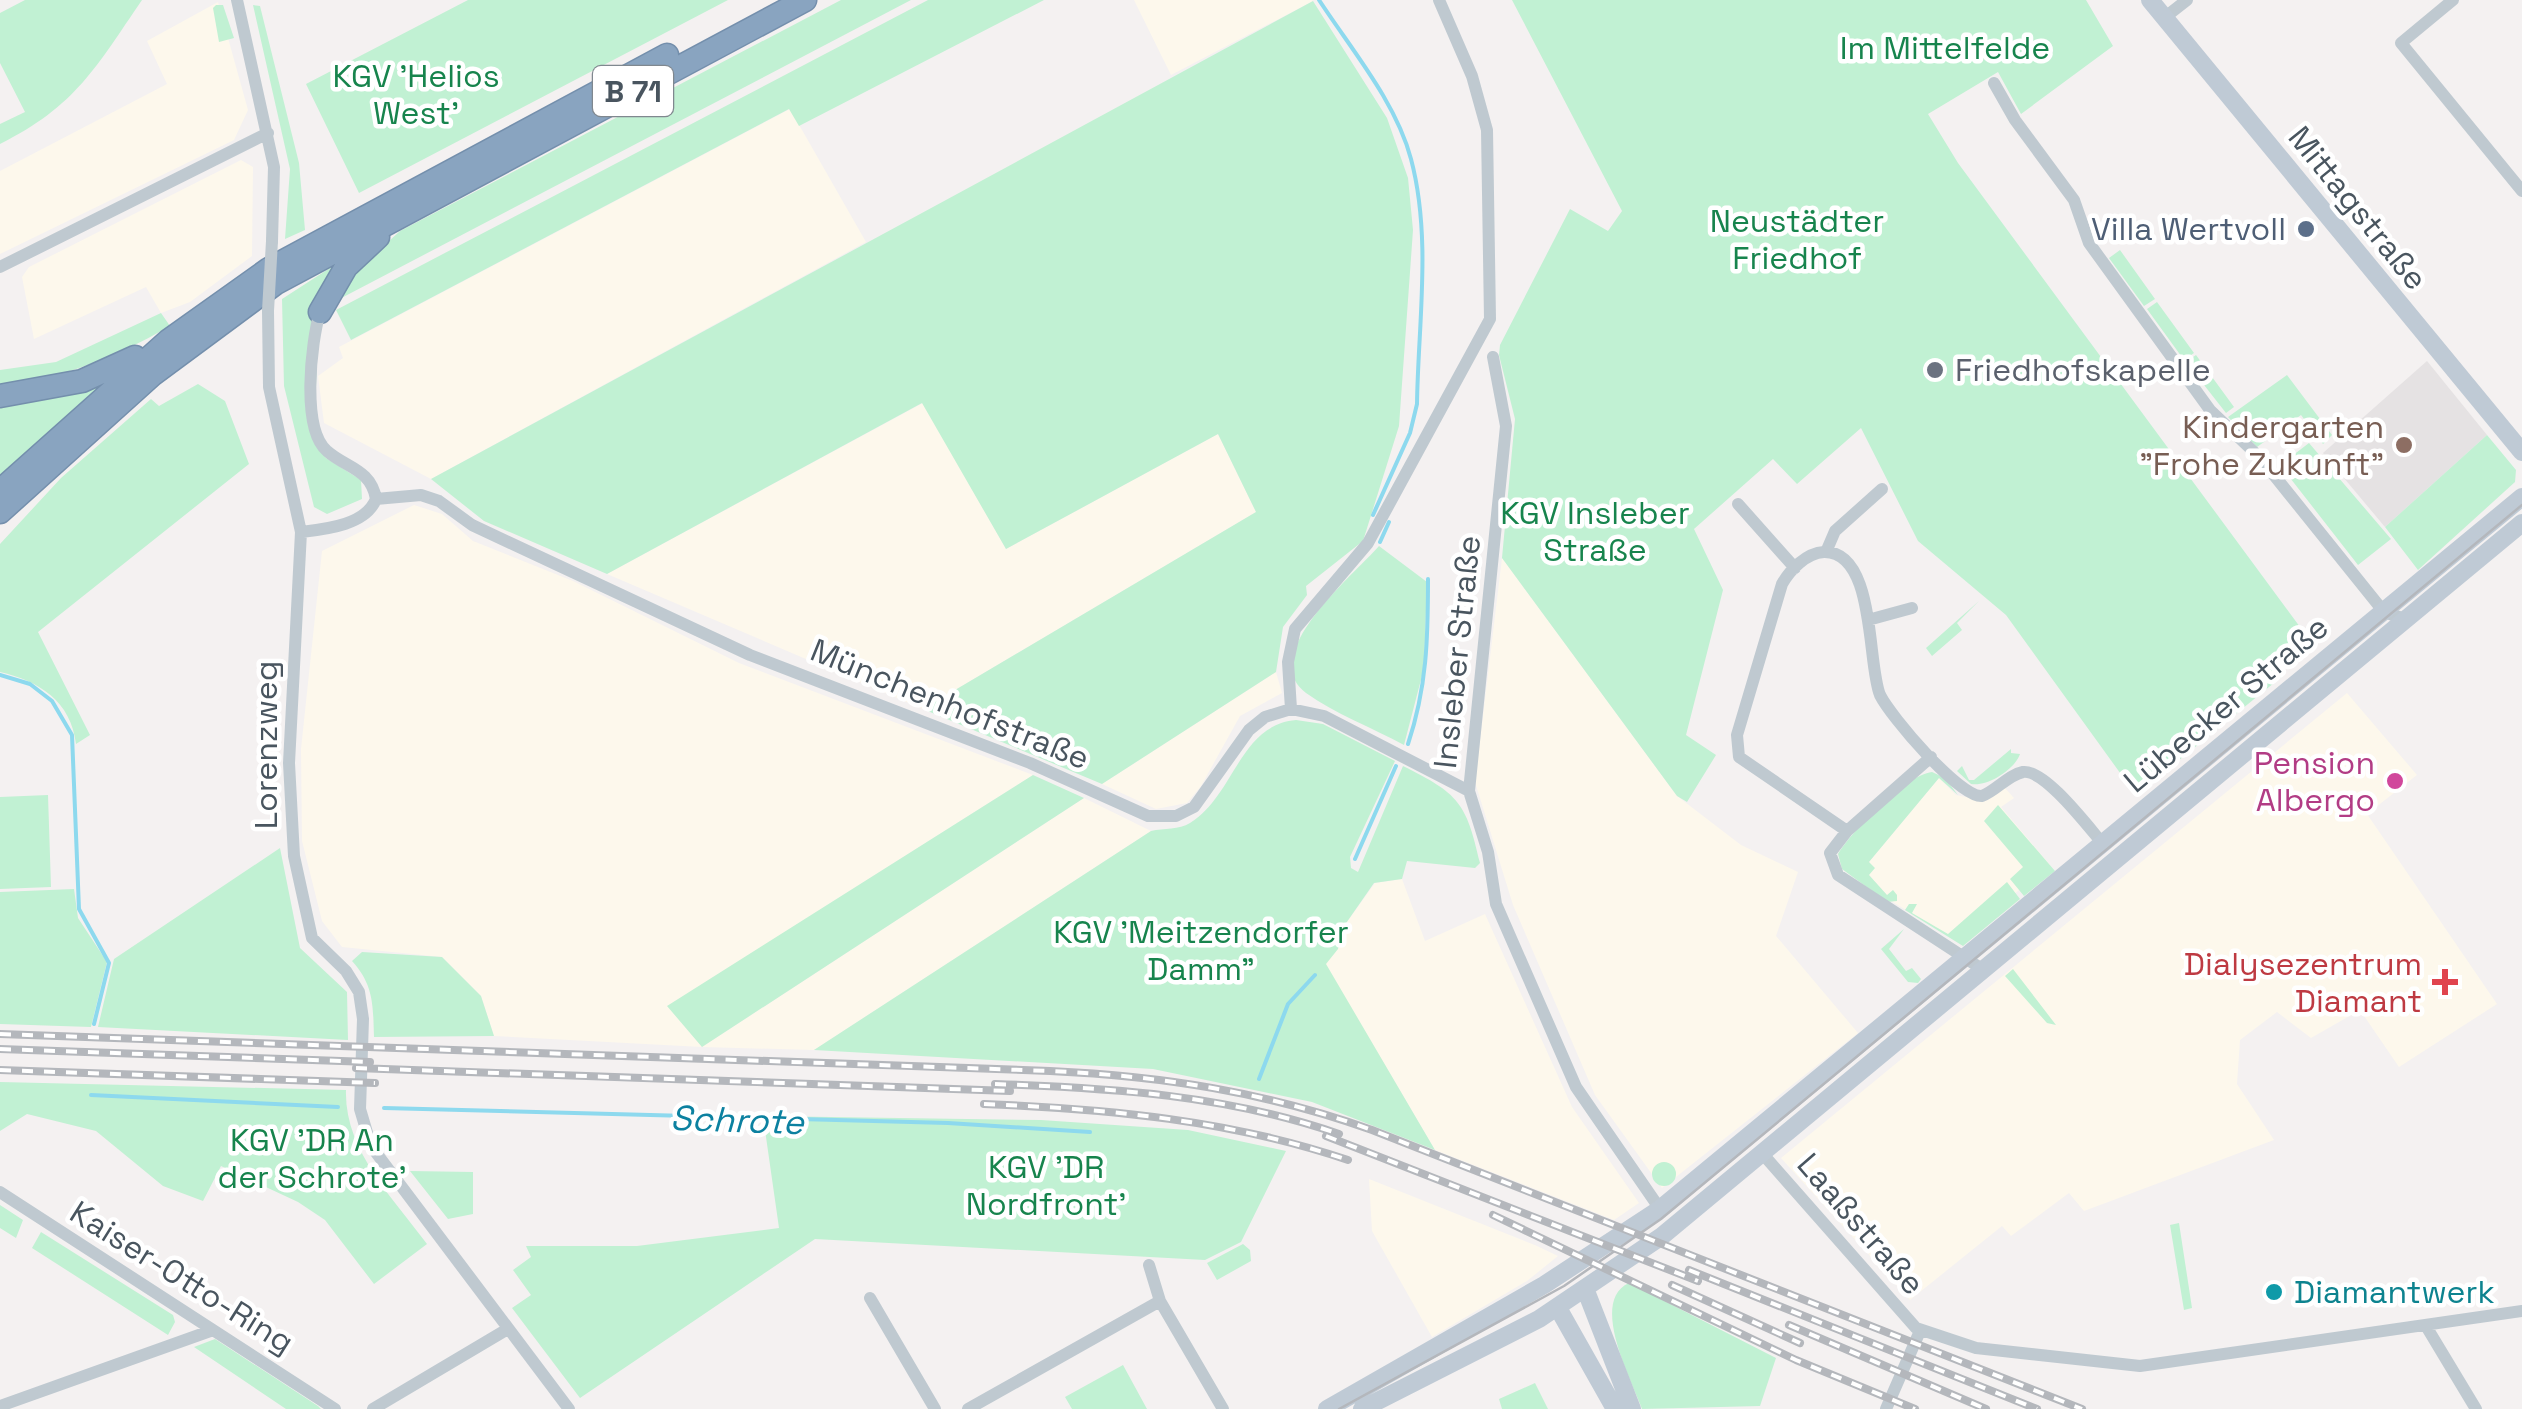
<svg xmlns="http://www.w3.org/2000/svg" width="2522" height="1409" viewBox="0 0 2522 1409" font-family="'Space Grotesk',sans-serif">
  <rect width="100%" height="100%" fill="#f4f1f1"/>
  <path fill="#fdf8ec" d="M1134,0H1312L1313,1L1171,75Z
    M218,2L248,110L234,140L0,254V171L167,84L147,41Z
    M790,109L866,242L431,479L324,423L318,376L343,358L339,347Z
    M241,160L253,167L252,256L190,302L161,313L146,287L34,339L22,277L29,267Z
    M923,403L1006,549L1218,434L1256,512L923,709L607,574Z
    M414,505L442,514L473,541L573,581L739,663L1033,775L668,1006L702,1047L1084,798L1151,831L814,1050L702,1047L494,1036L481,996L442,957L342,947L322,921L302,841L301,749L322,551Z
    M1502,558L1677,796L1741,845L1798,872L1776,936L1858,1033L1662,1188L1595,1095L1513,905L1475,782Z
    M1276,672L1282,693L1240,716L1201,786L1187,803L1156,809L1102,784Z
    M2347,693L2417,775L2367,814L2497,1004L2399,1067L2360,1010L2311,1038L2277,1012L2240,1040L2237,1084L2274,1140L2084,1211L2069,1193L2011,1236L2002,1226L1910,1300L1781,1158Z
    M1939,778L1956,795L1980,800L2005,788L2014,798L2001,807L2050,865L1956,941L1893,902L1869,875L1868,863Z
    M1402,879L1425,941L1485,914L1572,1107L1639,1203L1614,1220L1435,1150L1325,964L1338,949L1342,929L1375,883Z
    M1369,1179L1537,1246L1558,1256L1527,1281L1432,1337L1372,1231Z"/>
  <path fill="#e5e2e3" d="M2427,361L2487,435L2385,527L2323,453Z"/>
  <path fill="#c1f1d3" d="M25,0H142C96,67 76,106 0,144V124L25,112L0,63V13Z
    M468,0H728L359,193L306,84Z
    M841,0H911L328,305L339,287L400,231Z
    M928,0H1044L799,126L789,109L351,340L336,310Z
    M1512,0H2086L2113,46L2021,114L1998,72L1928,114L1958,163L2300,627L2277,661L2285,674L2136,795L2006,615L1918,541L1861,428L1797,484L1773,459L1694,529L1723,590L1686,735L1716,755L1687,802L1677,796L1502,558L1515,419L1499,355L1500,345L1570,209L1608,231L1622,211Z
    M1313,1L1387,118L1408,178L1413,230L1399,426L1363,541L1306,586L1307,595L1283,627L1276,672L1102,784L923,709L1256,512L1218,434L1006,549L922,403L607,574L484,521L431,479Z
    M216,5H223L234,38L219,42L213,8Z
    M253,5L260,6L299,163L305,230L285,239L290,169Z
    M2120,250L2155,299L2144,306L2109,258Z
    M347,257L319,302L314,443L326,458L361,480L362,499L327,514L314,507L284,386L282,299Z
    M2157,302L2194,353L2184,360L2147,309Z
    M161,313L170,326C109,361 68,374 0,389V370L56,362Z
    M2196,355L2234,407L2226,413L2186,362Z
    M2287,375L2332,435L2323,444L2301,415L2257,447L2228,417Z
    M109,381L0,481V402Z
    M198,384L225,401L249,464L38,632L90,735L76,744C71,701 39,681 0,672V544L61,478L151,399L159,406Z
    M2487,435L2516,470L2515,482L2418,570L2385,527Z
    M2309,443L2391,539L2358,565L2280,465Z
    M1379,546L1427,582L1424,668L1404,745C1373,728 1335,714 1306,693C1255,655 1357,572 1379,546Z
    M1979,601L1957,623L1962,630L1932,656L1926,648Z
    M1296,720L1323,724L1395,761L1350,857L1351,868L1358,872L1403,766C1459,794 1466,802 1480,863L1475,868L1407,861L1402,879L1374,883L1342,929L1338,949L1326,964L1435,1150L1312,1102L1153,1069L814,1050L1151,831C1164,828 1179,830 1190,823C1235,795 1239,725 1296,720Z
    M2011,749V753L2020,754C2015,769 1988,787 1971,784L1957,771L1962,766L1969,780H1974Z
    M1932,772L1945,778L1958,795L1939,778L1869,862L1875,868L1869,875L1887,895L1893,890L1897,895V901L1887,902L1842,869L1838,854C1853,830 1905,775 1932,772Z
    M1033,775L1084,798L702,1047L667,1006Z
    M48,795L51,887L0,889V797Z
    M1998,805L2055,871L2024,896L2010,879L2023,867L1984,821Z
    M280,848L300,948L347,992L348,1040L98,1027L114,959Z
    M2007,882L2020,899L1963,946L1905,910L1909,904H1917L1912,913L1948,934Z
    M74,889L78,918L107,962L91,1027L0,1024V892Z
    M1904,929L1889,949L1906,971L1912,968L1921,979L1918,983L1908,982L1881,949Z
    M362,952L442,957L481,996L494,1036L374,1037C373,1006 374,985 352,961Z
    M2013,969L2056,1025L2047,1023L2005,976Z
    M0,1082L346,1090C344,1150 393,1198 427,1244L374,1284L325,1220L298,1202L221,1166L203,1201L163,1186L96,1131L27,1114L0,1131Z
    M763,1116L1041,1120L1188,1130L1286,1151L1241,1242L1205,1260L815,1239L580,1398L512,1308L531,1295L513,1270L531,1257L526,1246H637L779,1228Z
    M1652 1174a12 12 0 1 1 24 0a12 12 0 1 1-24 0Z
    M410,1171L473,1172V1214L448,1219Z
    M0,1205L23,1220L16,1238L0,1228Z
    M2179,1223L2192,1308L2184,1310L2170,1225Z
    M41,1232L173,1315L175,1322L168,1335L32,1248Z
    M1243,1244L1250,1250L1251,1261L1217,1280L1207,1263Z
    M1629,1283L1776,1358L1760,1406L1642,1409C1631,1379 1589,1301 1629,1283Z
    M215,1339L318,1406L321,1409H286L194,1347Z
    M1123,1365L1147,1409H1072L1065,1397Z
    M1535,1383L1548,1409H1502L1499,1399Z"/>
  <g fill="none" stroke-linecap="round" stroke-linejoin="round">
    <path stroke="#8dd9ee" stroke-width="4" d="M1319,0C1351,49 1396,102 1411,159C1432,238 1418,325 1417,404L1410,433L1373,515
      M1380,542L1389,522
      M0,675L30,684L52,701L72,735L79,909L109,963L94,1024
      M1408,744C1427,687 1428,638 1428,579
      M1355,859L1396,766
      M1259,1079L1288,1004L1315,975
      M91,1095L338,1107
      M384,1108L948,1123L1090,1132"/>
    <g stroke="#748fac" stroke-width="25">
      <path id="highway" d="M320,312L346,267L378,237
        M0,396L82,381L135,357
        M0,491L168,341L269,269L667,55
        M0,512L152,375L276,283L805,0"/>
    </g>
    <path stroke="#bfc9d0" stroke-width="12" d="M237,0L274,167L272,241
      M2453,0L2401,43L2522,191
      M2164,18L2187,0
      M1994,83L2015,120L2074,200L2089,243L2210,410L2254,452
      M0,267L268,133
      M268,311L269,387L301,532L289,763L294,856L312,938L346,971L359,992L363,1019L360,1109L371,1146L569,1409
      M320,312C311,342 301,429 327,451C346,468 371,469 376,499
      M1493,357L1506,426L1469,791L1488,852L1496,904L1576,1087L1660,1209
      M2265,464L2384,612L2405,619
      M1738,504L1795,568
      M301,532C326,529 366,525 376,499L421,495L439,501L472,525L750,655L1030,763L1148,816H1176L1194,807L1249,730L1265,717L1291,709L1324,716L1469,791
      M1826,552L1835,531L1882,489
      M1868,620L1912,608
      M1291,709L1288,662L1295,629L1368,543L1490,319L1487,130L1472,76L1439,0
      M1847,831L1931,757
      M1982,969L1838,875L1830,853L1847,831L1739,757L1737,735L1782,584C1790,570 1806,553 1824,552C1876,551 1867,664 1880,695C1891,717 1960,798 1982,796C1997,790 2008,775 2023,772C2045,769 2089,828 2104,845
      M1761,1152L1916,1328L1976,1348L2140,1366L2522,1311
      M0,1192L335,1409
      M1149,1265L1160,1301L1223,1409
      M870,1298L935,1409
      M2426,1326L2476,1409
      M0,1406L213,1330
      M373,1409L506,1330
      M968,1409L1160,1301
      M1886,1409L1920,1331"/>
    <path stroke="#bfcad5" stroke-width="18" d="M2150,0L2522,452
      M1586,1291L1632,1409
      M1558,1308L1615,1409
      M1327,1409L1544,1285L1660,1209L2522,497
      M1362,1409L1539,1319L1662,1236L2522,523"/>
    <use href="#highway" stroke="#89a4c0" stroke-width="22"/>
    <path stroke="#b4b7bc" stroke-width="2.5" d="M1339,1409L1564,1286L1661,1219L2522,505"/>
    <g stroke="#b4b7bc" stroke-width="8">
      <path id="rail" d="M0,1034L1050,1071C1162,1076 1266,1092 1372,1130L2082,1409
        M0,1049L370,1062
        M356,1068L1010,1091
        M0,1070L375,1083
        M995,1084C1112,1088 1227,1095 1339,1134
        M984,1104C1110,1109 1229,1120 1348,1160
        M1326,1136L1698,1281
        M1493,1215L1796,1360L1915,1409
        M1689,1270L2037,1409
        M1672,1285L1800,1343
        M1789,1325L1986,1409"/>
    </g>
    <use href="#rail" stroke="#fff" stroke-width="4" stroke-dasharray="11" stroke-linecap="butt"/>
    <path stroke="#bfc9d0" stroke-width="12" d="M268,311L272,241"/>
  </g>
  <circle fill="#5c6f8a" stroke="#fff" stroke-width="4" cx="2306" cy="229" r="10"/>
  <circle fill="#6b7280" stroke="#fff" stroke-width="4" cx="1935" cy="370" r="10"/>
  <circle fill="#8d6e63" stroke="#fff" stroke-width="4" cx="2404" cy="445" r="10"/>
  <circle fill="#d1479c" stroke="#fff" stroke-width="4" cx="2395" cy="781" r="10"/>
  <path fill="#e0444e" stroke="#fff" stroke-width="4" d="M2440 967h10v10h10v10h-10v10h-10v-10h-10v-10h10z"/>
  <circle fill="#0f9aa8" stroke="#fff" stroke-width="4" cx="2274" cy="1292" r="10"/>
  <g text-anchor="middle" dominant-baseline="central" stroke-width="9" stroke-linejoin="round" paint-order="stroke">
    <rect fill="#fff" stroke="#80888f" stroke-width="2.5" x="593" y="66" width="80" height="50" rx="8"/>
    <g font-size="30" font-weight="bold" fill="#49555f">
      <text x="633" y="91">B 71</text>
    </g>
    <g font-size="32" fill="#17844d" stroke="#fff">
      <text x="1945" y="48">Im Mittelfelde</text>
      <text x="416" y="76">KGV 'Helios<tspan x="416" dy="37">West'</tspan></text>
      <text x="1797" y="221">Neustädter<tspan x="1797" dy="37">Friedhof</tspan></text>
      <text x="1595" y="513">KGV Insleber<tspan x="1595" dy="37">Straße</tspan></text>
      <text x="1201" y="932">KGV 'Meitzendorfer<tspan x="1201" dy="37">Damm"</tspan></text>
      <text x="312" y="1140">KGV 'DR An<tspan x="312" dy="37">der Schrote'</tspan></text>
      <text x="1046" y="1167">KGV 'DR<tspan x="1046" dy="37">Nordfront'</tspan></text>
    </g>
    <g font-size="32" fill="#49555f" stroke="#fff">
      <text transform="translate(2358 208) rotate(51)">Mittagstraße</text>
      <text transform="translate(1457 652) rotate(-84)">Insleber Straße</text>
      <text transform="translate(950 704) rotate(22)">Münchenhofstraße</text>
      <text transform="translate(2226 704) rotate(-40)">Lübecker Straße</text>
      <text transform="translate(266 745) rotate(-90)">Lorenzweg</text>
      <text transform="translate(1861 1224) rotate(49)">Laaßstraße</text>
      <text transform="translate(182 1277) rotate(32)">Kaiser-Otto-Ring</text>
    </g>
    <g font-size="32" fill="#4e5e75" stroke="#fff" text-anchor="end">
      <text x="2286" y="229">Villa Wertvoll</text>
    </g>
    <g font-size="32" fill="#5b616d" stroke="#fff" text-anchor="start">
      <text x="1955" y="370">Friedhofskapelle</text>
    </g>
    <g font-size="32" fill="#785e54" stroke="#fff" text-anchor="end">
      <text x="2384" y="427">Kindergarten<tspan x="2384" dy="37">"Frohe Zukunft"</tspan></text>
    </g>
    <g font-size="32" fill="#b23c85" stroke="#fff" text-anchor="end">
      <text x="2375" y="763">Pension<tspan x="2375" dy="37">Albergo</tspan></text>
    </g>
    <g font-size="32" fill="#be3a42" stroke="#fff" text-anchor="end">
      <text x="2422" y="964">Dialysezentrum<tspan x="2422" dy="37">Diamant</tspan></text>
    </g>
    <g font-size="32" fill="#0d838f" stroke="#fff" text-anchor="start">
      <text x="2294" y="1292">Diamantwerk</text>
    </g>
    <g font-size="35" font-style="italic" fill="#0c81a0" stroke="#fff">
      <text transform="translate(737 1120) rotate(2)">Schrote</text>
    </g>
  </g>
</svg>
